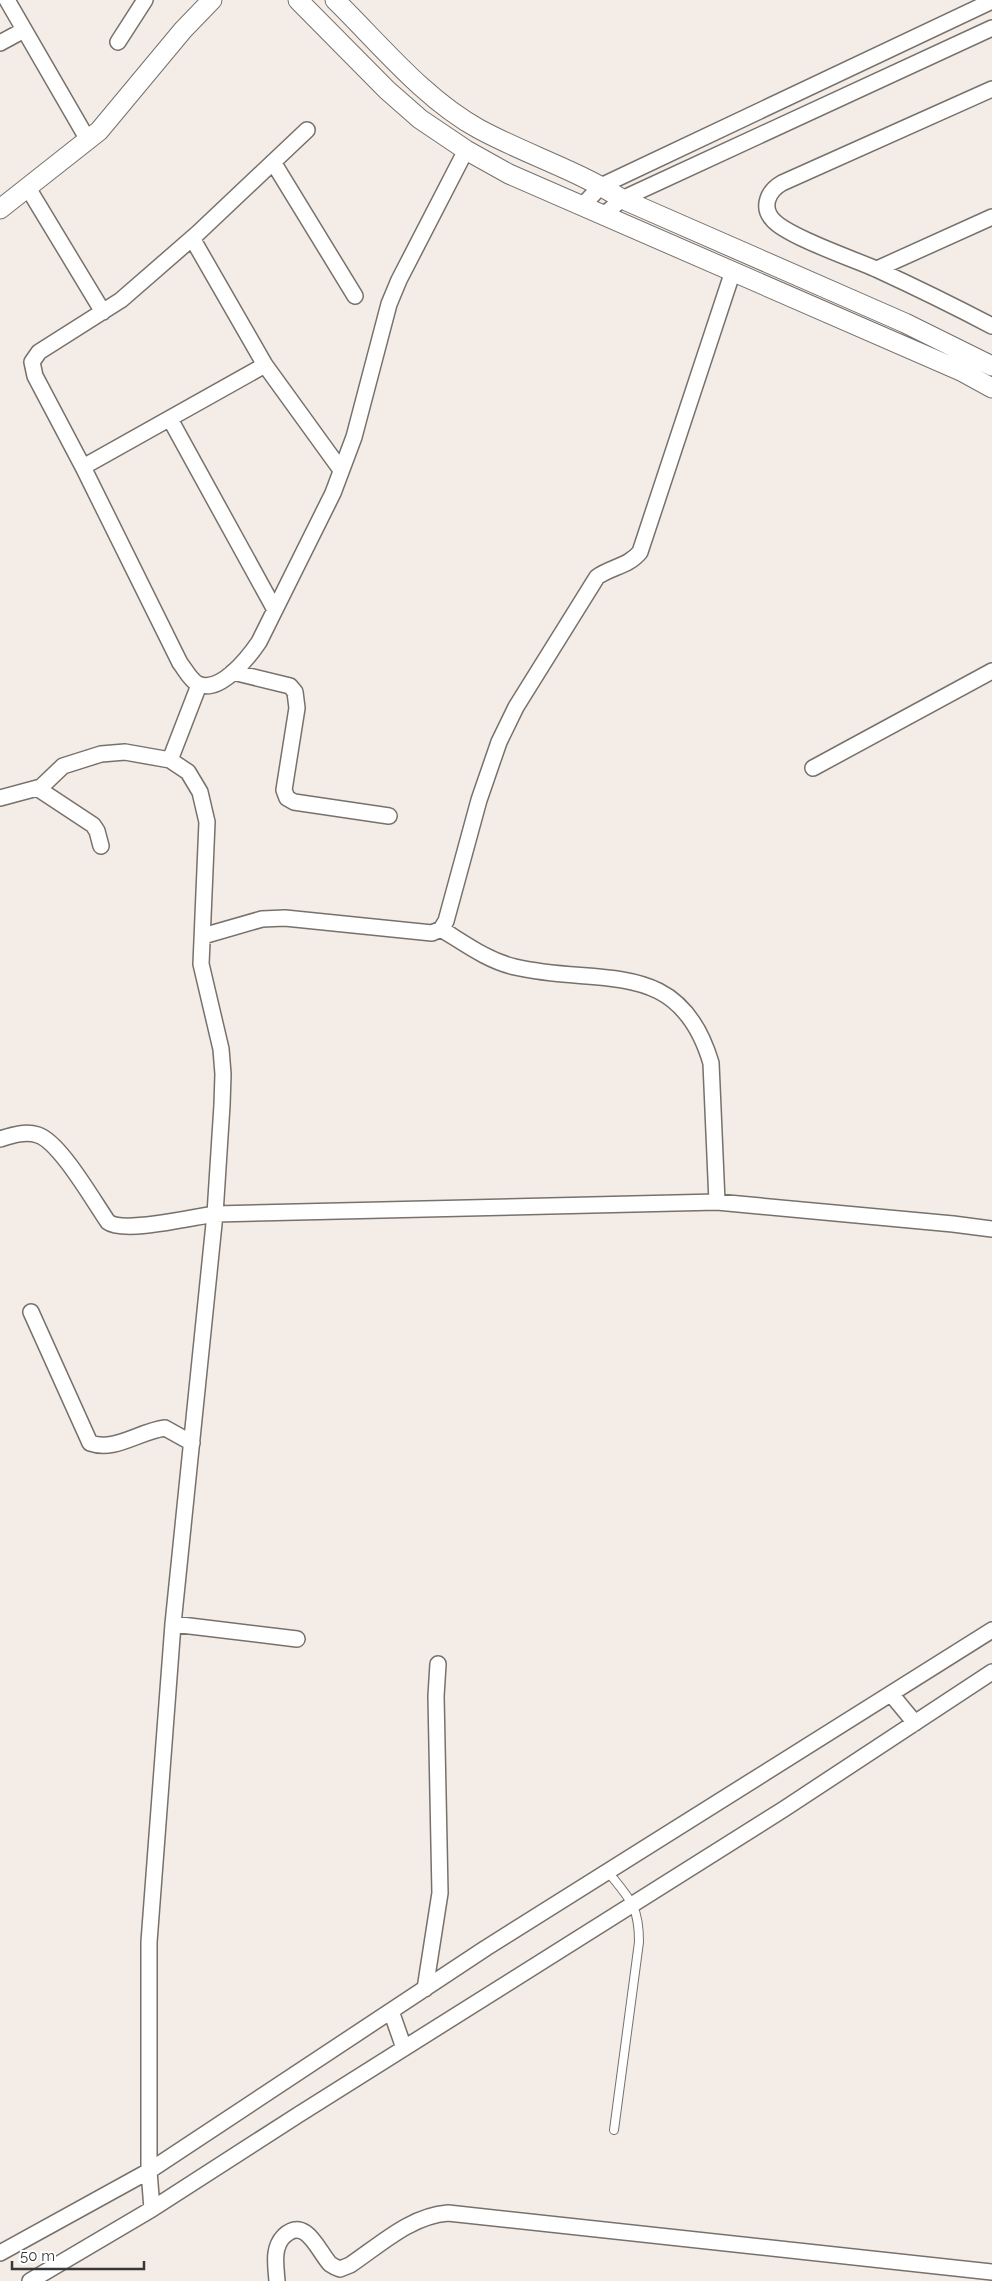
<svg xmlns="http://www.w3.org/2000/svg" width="992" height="2281" viewBox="0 0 992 2281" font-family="Raleway,sans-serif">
  <rect width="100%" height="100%" fill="#f3ece7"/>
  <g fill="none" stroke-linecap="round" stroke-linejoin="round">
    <g stroke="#77716c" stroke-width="10">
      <path id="service" d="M608,1872C630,1899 639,1906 639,1942L614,2130"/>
    </g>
    <g stroke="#77716c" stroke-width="18">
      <path id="minor" d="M7,0L88,140
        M118,42L145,0
        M0,43L24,30
        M992,89L782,183C768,191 761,207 773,220C787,236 853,259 876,269C915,287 954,306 992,326
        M307,130L198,233L121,300L39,352L32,362L35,376L83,467L180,663C185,669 190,680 198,684C220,694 248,658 259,642L333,493L354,437L389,304L399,280L466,150
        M273,162L355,296
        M28,188L103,312
        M583,205L601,186L992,1
        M605,214L622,199L992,28
        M192,238L265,365L341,470
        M877,269L992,217
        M170,419L275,610
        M83,467L265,365
        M233,672L290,686L295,692L297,708L284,790L287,798L294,802L389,816
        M170,760L199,685
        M813,768L992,671
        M37,788L93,825L97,831L101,846
        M0,798L41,787L63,766L101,754L125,752L170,760L188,772L200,792L207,822L201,964L221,1049L223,1074L222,1105L215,1214L173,1624L149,1942V2171L152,2209
        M441,929C464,943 488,961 515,967C600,987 679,955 711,1063L717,1202
        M203,936L262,919L285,918L432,933L441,929L446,921L479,800L499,742L516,707L597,577C611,567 629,566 640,552L733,271
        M0,1139C13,1135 25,1131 38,1135C60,1142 94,1202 108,1222C124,1234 193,1217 215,1214L717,1202L953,1224L992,1229
        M31,1312L90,1443C115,1452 140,1431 165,1428L192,1443
        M173,1624L297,1639
        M891,1694L915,1723
        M425,1989L440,1893L436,1696L438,1664
        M391,2011L404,2048
        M0,2253L149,2171L486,1948L992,1630
        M30,2281L152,2209L298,2115L784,1809L992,1672
        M277,2281C276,2266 272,2248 284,2236C306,2216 318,2251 330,2264C333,2266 337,2268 340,2269L350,2265C380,2245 410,2216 448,2213L992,2272"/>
    </g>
    <g stroke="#77716c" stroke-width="21">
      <path id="tertiary" d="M298,0L387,90L420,119L466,150L509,174L961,371L992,388
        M335,0C379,43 424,99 479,129C525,154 577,170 622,199L905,323L992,366
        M0,209L99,131L183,30L212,0"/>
    </g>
    <use href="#service" stroke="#fff" stroke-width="8"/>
    <use href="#minor" stroke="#fff" stroke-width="15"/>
    <use href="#tertiary" stroke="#fff" stroke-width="19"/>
  </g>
  <path d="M12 2261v8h132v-8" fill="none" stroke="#393735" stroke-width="2.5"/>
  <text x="20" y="2261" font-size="15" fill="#393735" stroke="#ffffff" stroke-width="4" paint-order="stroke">50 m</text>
</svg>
